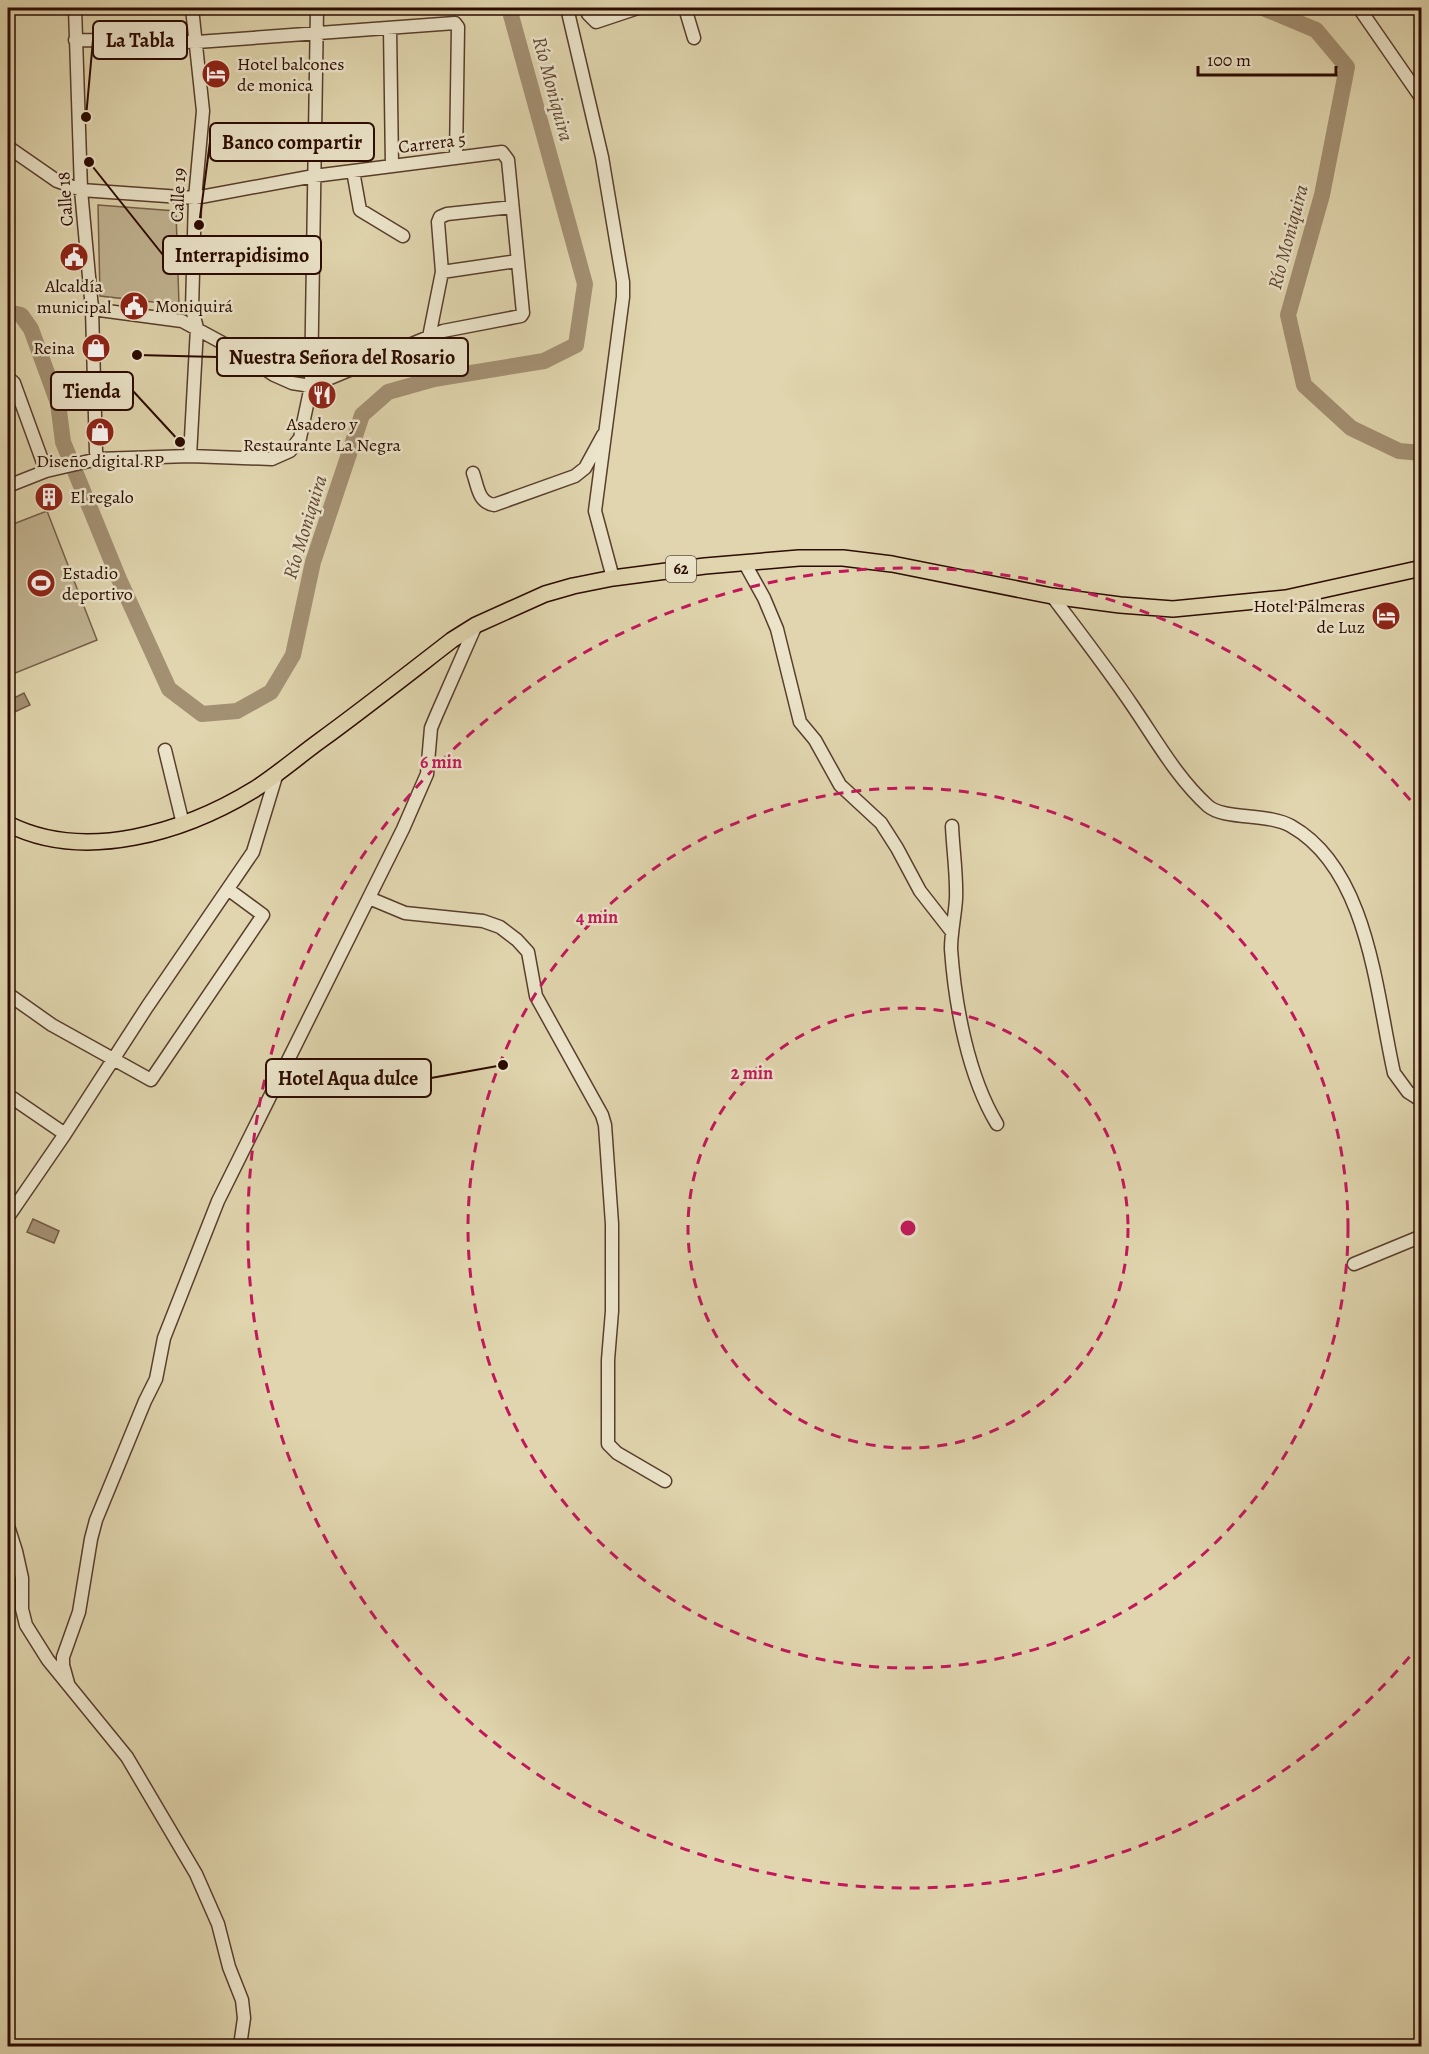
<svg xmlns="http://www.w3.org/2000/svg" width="1429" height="2054" viewBox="0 0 1429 2054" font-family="Alegreya,serif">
  <rect width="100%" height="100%" fill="#e0d5ae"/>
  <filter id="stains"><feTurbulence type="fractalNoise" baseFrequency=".00333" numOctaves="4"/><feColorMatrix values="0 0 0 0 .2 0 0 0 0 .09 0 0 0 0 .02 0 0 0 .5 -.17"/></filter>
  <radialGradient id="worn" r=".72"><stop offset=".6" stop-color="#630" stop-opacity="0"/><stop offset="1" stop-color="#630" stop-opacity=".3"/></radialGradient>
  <path fill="#c1b391" stroke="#765f49" stroke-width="1.5" d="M98,205L176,211L179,305L100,296Z
    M47,511L97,640L8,676V526Z"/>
  <path fill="#a39073" stroke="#735b45" stroke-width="1.5" d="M24,693L30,705L8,715V701Z
    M33,1219L59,1231L54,1243L27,1232Z"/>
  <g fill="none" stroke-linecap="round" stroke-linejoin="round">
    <path stroke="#a39073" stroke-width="16" d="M1263,8L1316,30L1347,67L1322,195L1288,315L1304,385L1351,428L1399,451L1422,453
      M8,312L21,315L31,329L58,403L63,442L119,579L169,689L202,714L237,711L271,692L293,655L313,562L362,415L388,392L434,379L544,361L576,345L585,284L509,8"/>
    <g stroke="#593e2c" stroke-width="15">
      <path id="minor" d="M75,8L81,190L92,309L96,452L98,459
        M567,8L602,157L623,282V297L595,511L613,578
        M685,8L694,38
        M1359,8L1422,99
        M588,14L596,22L638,8
        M390,28L392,166
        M75,40L197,42L455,23L458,27L456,158
        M8,147L57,181L81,190L195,198L314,176L502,152L508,160L523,313L521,316L443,331L311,386L292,383L274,375L243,354L182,321L92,309
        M353,171L360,210L403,236
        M442,272L517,261
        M429,337L442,272L438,222L440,217L447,214L512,207
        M8,381H12L14,383L46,471
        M190,456L197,328L192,309L195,198L203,111L192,8
        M473,473C478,487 478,502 494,505L575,476L585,468L603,435
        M8,486L46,471L98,459L190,456L272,459L290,451L300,438L311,386L317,8
        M744,562L764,598L777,629L800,722L815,740L840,785L881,823L897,848L920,891L952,932
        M1052,596C1079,632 1107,668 1132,705C1156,740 1177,778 1208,806C1224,820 1269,813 1291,826C1369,870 1376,994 1394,1073L1408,1092L1422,1101
        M165,750L183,824
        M952,826C953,850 957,875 956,899C955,916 951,932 951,949C955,1005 968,1076 997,1124
        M369,898L405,913L483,921L500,927L517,940L528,952L536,996L602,1115L605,1125L612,1224V1311L608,1360V1444L617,1453L665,1481
        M8,994L52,1025L151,1080L263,915L229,890
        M8,1095L65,1134
        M8,1217L65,1134L147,1007L253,852L277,773
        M1354,1264L1422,1236
        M8,1526L16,1551L22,1578V1609L26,1625L48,1660L127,1757L196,1874L218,1924L229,1967L242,2000L244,2018L240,2046
        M68,1683L63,1665V1657L79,1612L91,1539L96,1520L145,1401L156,1379L164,1338L218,1201L403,829L427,774L431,728L436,716L476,625"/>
    </g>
    <g stroke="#2c0b01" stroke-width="18">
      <path id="major" d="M8,824C85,863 185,832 255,789C278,774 299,756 321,740C365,708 408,674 452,640L476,625L545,594L573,586L613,578L705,566L799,558H843L892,564L1052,596L1120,605L1173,609L1286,598L1422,568"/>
    </g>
    <use href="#minor" stroke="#ebe4ca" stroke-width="12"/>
    <use href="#major" stroke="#e0d5ae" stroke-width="15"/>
  </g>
  <g fill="none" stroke="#c2185b" stroke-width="3" stroke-dasharray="10 8">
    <circle cx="908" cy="1228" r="220"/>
    <circle cx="908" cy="1228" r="440"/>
    <path d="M1421 1643A660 660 0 1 1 1421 813"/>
  </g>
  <defs>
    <g id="hotel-disc" transform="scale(1.5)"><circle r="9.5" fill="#8f2418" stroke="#ebe4ca"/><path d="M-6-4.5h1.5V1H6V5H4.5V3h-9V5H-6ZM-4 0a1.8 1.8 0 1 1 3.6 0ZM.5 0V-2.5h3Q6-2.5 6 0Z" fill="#fff"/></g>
    <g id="civic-disc" transform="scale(1.5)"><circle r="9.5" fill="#8f2418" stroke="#ebe4ca"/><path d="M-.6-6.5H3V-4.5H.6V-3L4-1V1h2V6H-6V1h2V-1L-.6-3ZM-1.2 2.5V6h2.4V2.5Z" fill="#fff"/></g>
    <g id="shop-disc" transform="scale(1.5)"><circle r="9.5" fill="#8f2418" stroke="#ebe4ca"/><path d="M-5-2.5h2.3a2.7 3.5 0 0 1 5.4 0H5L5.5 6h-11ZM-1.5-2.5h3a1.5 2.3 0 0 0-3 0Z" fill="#fff"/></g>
    <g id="restaurant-disc" transform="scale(1.5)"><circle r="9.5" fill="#8f2418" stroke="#ebe4ca"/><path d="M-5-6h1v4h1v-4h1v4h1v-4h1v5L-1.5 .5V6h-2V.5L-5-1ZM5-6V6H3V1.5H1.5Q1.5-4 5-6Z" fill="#fff"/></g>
    <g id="building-disc" transform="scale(1.5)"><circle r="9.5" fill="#8f2418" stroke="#ebe4ca"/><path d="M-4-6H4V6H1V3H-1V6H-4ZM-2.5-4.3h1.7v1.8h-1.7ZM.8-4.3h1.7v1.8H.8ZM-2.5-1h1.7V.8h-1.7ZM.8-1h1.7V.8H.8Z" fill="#fff"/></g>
    <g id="stadium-disc" transform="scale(1.5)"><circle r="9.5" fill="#8f2418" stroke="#ebe4ca"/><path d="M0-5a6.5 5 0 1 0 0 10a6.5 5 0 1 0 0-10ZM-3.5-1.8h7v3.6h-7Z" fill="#fff"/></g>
  </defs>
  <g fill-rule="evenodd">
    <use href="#hotel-disc" x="216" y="74"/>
    <use href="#civic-disc" x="74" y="257"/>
    <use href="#civic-disc" x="134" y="306"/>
    <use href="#shop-disc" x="96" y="348"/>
    <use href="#restaurant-disc" x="322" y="395"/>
    <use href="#shop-disc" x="100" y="432"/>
    <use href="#building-disc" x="49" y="497"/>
    <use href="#stadium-disc" x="41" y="583"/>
    <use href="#hotel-disc" x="1386" y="616"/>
  </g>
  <g text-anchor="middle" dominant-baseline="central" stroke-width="5" stroke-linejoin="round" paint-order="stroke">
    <rect fill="#ebe4ca" stroke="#654c3d" stroke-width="1.5" x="666" y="556" width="30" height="26" rx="4.5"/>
    <g font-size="16" font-weight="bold" fill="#2c0b01">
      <text x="681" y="569">62</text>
    </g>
    <g font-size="18" fill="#2c0b01" stroke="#ebe4ca" text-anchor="start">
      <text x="237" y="64">Hotel balcones<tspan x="237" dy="21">de monica</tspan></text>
      <text x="74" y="286" text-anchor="middle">Alcaldía<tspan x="74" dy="21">municipal</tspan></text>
      <text x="155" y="306">Moniquirá</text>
      <text x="75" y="348" text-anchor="end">Reina</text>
      <text x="322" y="424" text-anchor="middle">Asadero y<tspan x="322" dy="21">Restaurante La Negra</tspan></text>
      <text x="100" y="461" text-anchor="middle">Diseño digital RP</text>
      <text x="70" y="497">El regalo</text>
      <text x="62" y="573">Estadio<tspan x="62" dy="21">deportivo</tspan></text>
      <text x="1365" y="606" text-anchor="end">Hotel Palmeras<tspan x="1365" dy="21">de Luz</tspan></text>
    </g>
    <g font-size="18" fill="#2c0b01" stroke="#ebe4ca">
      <text transform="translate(432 143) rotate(-7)">Carrera 5</text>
      <text transform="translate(178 195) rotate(-87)">Calle 19</text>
      <text transform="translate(65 199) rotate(-94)">Calle 18</text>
    </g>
    <g font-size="20" font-style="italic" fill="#624734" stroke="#ebe4ca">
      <text transform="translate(553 89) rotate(75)">Río Moniquira</text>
      <text transform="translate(1288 237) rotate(-75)">Río Moniquira</text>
      <text transform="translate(305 527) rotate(-73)">Río Moniquira</text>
    </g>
  </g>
  <circle cx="908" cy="1228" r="9" fill="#c2185b" stroke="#ebe4ca" stroke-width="3"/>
  <g font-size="18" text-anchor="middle" font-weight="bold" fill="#c2185b" stroke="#ebe4ca" stroke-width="5" stroke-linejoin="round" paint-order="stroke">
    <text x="441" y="768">6 min</text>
    <text x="597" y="923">4 min</text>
    <text x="752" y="1079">2 min</text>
  </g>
  <path fill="none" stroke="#2c0b01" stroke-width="2" d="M86 117L93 40M199 225L210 142M89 162L163 255M137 355L217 357M180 442L133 391M503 1065L431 1078"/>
  <g fill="#2c0b01" stroke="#ebe4ca" stroke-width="2">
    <circle cx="86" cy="117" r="6"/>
    <circle cx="199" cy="225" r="6"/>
    <circle cx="89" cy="162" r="6"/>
    <circle cx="137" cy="355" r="6"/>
    <circle cx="180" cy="442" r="6"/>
    <circle cx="503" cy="1065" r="6"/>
  </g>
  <g fill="#ebe4ca" stroke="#2c0b01" stroke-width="2">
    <rect x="93" y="21" width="94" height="38" rx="6"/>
    <rect x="210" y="123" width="164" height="38" rx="6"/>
    <rect x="163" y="236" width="158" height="38" rx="6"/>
    <rect x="217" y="338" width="251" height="38" rx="6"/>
    <rect x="51" y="372" width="82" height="38" rx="6"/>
    <rect x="266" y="1059" width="165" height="38" rx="6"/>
  </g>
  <g font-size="20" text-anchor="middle" font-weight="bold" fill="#2c0b01">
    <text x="140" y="47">La Tabla</text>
    <text x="292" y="149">Banco compartir</text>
    <text x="242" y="262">Interrapidisimo</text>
    <text x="342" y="364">Nuestra Señora del Rosario</text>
    <text x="92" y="398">Tienda</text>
    <text x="348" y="1085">Hotel Aqua dulce</text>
  </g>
  <rect width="1429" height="2054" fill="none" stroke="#e0d5ae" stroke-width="30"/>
  <rect x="9" y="9" width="1411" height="2036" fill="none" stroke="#2c0b01" stroke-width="3"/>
  <rect x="15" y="15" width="1399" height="2024" fill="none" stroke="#2c0b01" stroke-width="1.5"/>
  <path d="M1198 66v9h138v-9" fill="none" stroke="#2c0b01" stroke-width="3"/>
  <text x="1207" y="66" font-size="18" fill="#2c0b01" stroke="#ebe4ca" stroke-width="4.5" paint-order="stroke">100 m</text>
  <rect width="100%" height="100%" filter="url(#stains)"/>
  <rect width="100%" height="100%" fill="url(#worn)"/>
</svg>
